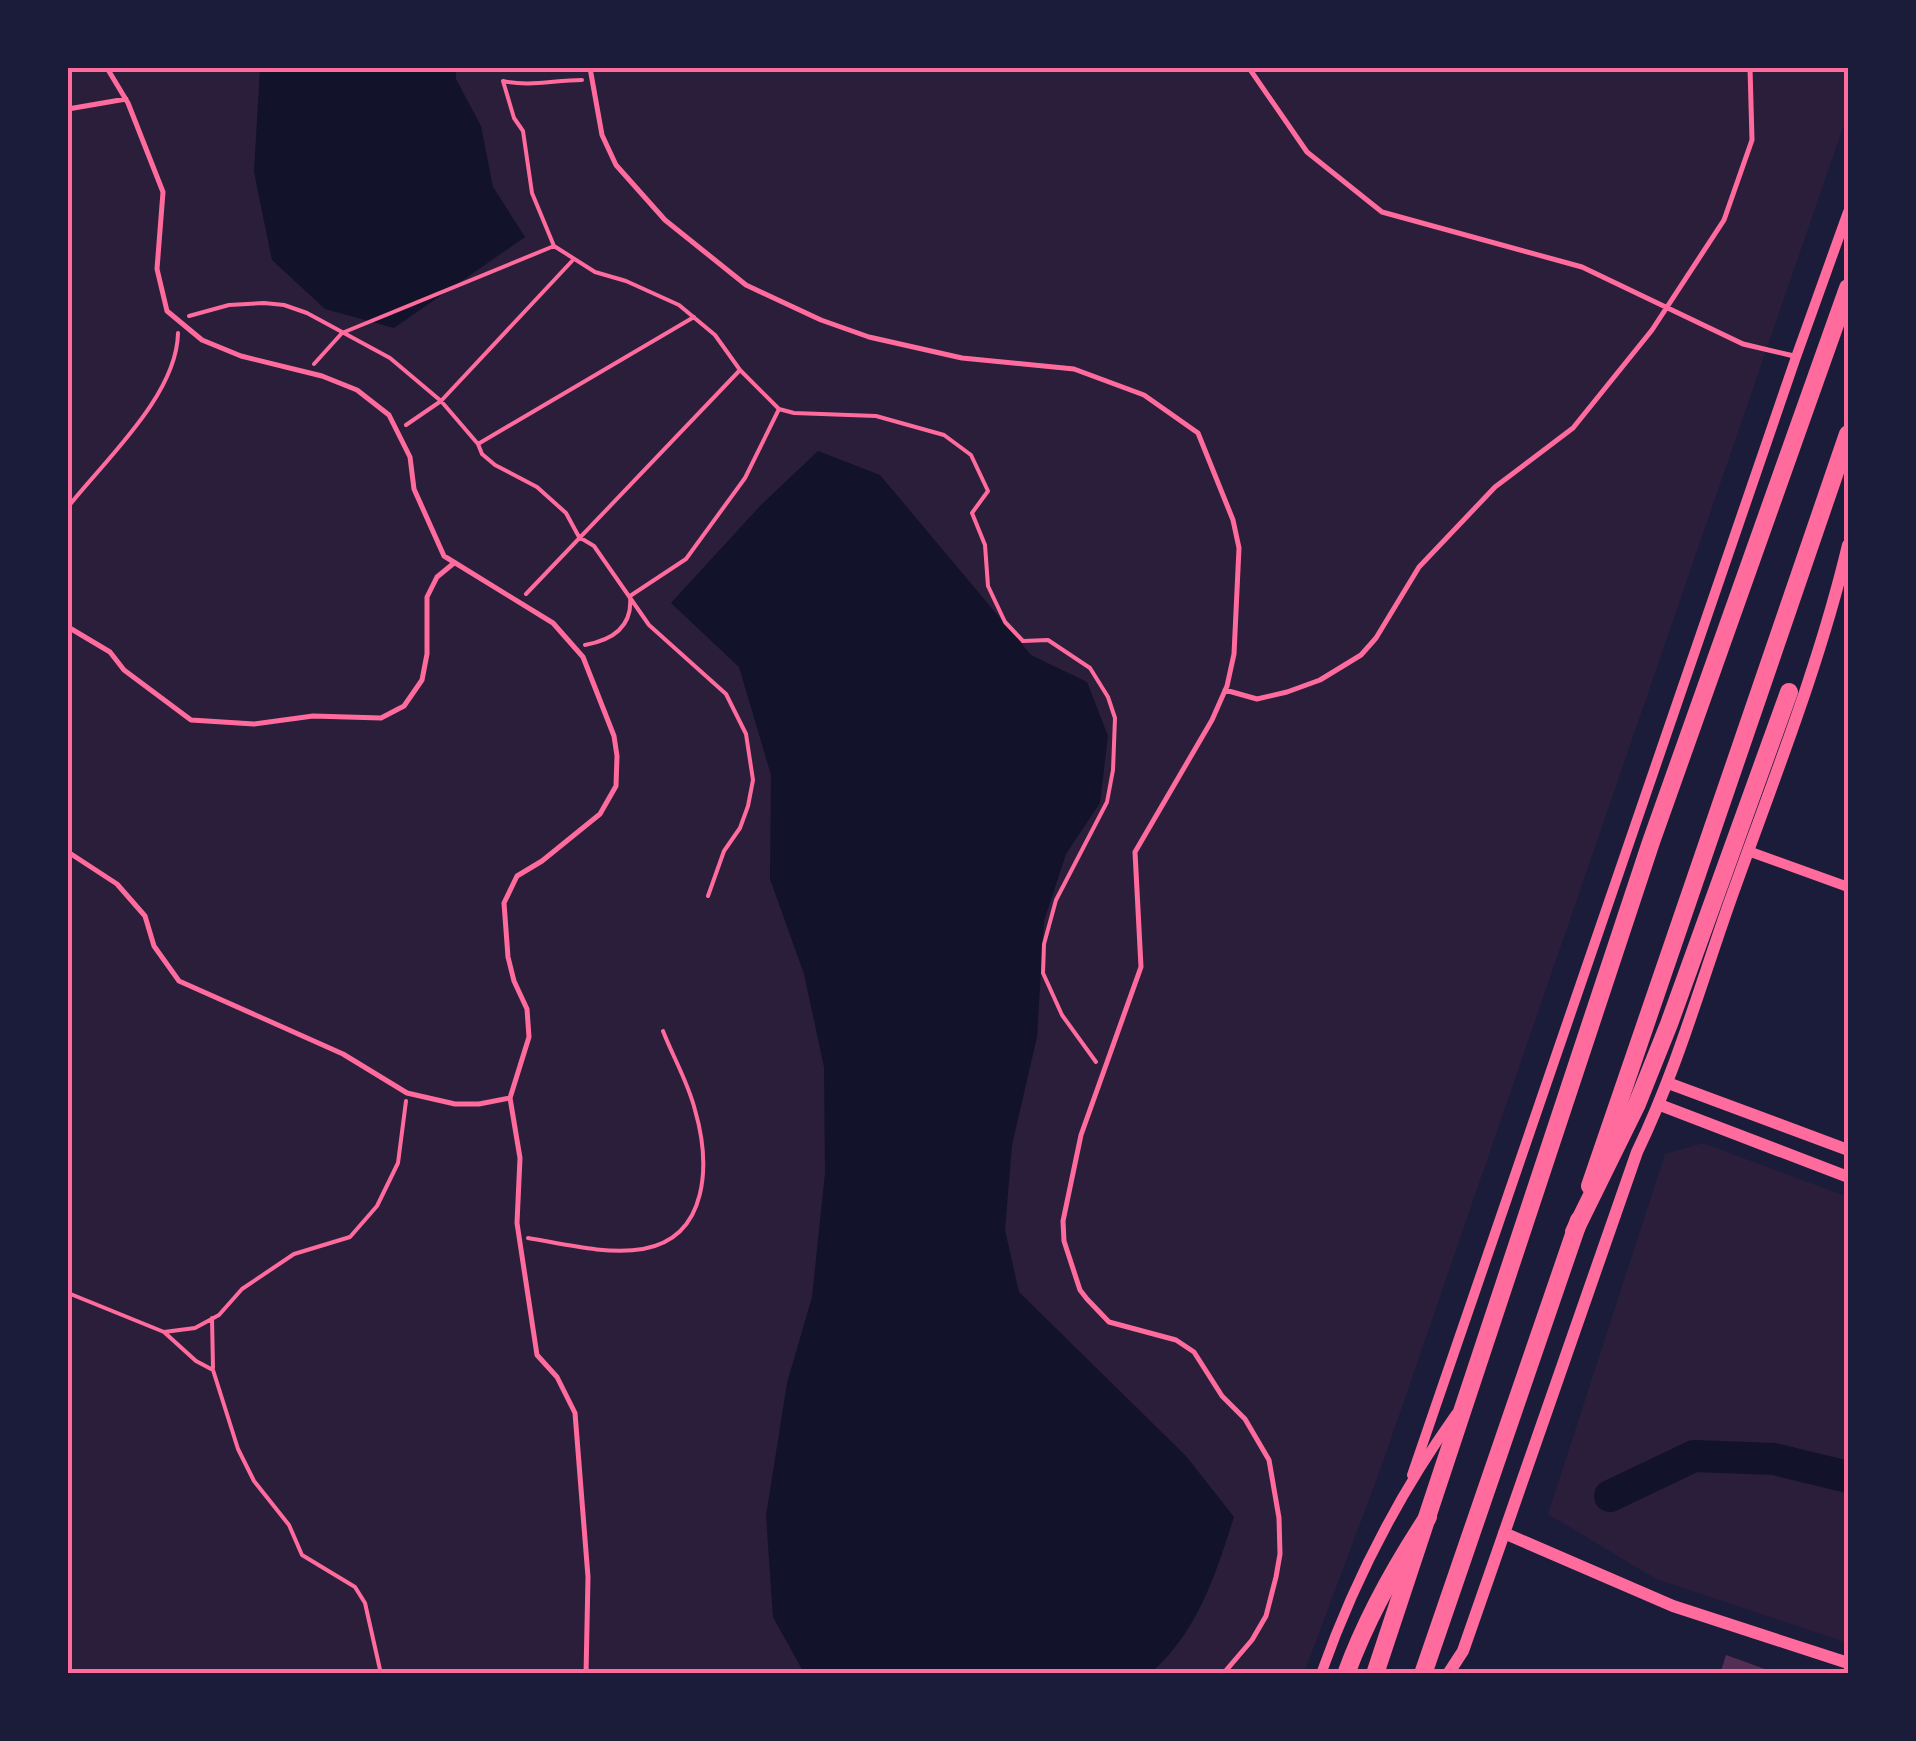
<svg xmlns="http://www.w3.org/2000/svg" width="1916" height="1741" viewBox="0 0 1916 1741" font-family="'Asap Condensed',sans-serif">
  <rect width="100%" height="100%" fill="#1b1b3a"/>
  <path fill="#2a1e3b" d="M68,68H1848V113L1382,1465L1304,1673H68Z
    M1703,1143L1848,1197V1643L1656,1579L1548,1514L1665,1154Z"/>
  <path fill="#12122b" d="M260,68H456V79L481,126L493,187L525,237L394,328L325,309L272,260L254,172Z
    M818,451L880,475L1031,655L1087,682L1108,736L1100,803L1066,854L1044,921L1037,1037L1012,1145L1005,1230L1019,1292L1186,1456L1234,1517C1215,1576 1198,1631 1151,1673H804L773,1617L766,1516L787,1383L812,1297L825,1173L824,1067L804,974L770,879L771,775L739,667L671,603L760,506Z"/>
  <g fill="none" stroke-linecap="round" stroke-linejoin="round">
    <path stroke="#12122b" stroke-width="32" d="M1610,1496L1694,1456L1774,1459L1848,1477"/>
  </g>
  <path fill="#542f53" d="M1726,1655L1776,1673V1674H1720Z"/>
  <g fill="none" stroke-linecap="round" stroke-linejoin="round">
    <path stroke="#ff6b9d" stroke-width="4" d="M582,80C554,80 530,87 503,81L514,118L523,131L532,193L554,246L595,272L626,281L679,305L715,335L740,370L779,409L794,413L876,416L944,435L971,455L988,491L972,513L985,545L988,586L1005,622L1023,641L1048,640L1090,668L1108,697L1115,718L1113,770L1107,802L1056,900L1044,944L1043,973L1062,1015L1096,1062
      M189,316L229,305L264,303L284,305L307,313L390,358L441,401L478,444L482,454L495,465L537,487L566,513L579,537L594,546L649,625L726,694L746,734L753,780L748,806L740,828L724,851L708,896
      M314,364L342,333L554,246
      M406,425L441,401L572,261
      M478,444L694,317
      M68,507C105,460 177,395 178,333
      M526,594L740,370
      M585,645C613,640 633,626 630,596L686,559L745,478L779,409
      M528,1238C564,1244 607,1255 643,1249C710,1237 710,1162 695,1110C688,1082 673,1057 663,1031
      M68,1293L164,1332L195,1328L219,1315L242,1289L294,1254L350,1237L377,1206L398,1163L406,1101
      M212,1318L213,1368
      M164,1332L196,1361L213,1370L238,1449L254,1481L289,1525L302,1555L355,1587L365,1603L381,1674"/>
    <path stroke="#ff6b9d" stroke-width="5" d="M107,68L128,103L163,192L157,269L167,311L202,340L241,356L322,376L357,390L389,415L410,457L414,489L444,556L553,623L583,657L614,736L617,756L616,786L600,814L542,861L517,876L504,903L508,957L514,981L527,1009L529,1037L510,1098L520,1158L517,1223L537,1355L557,1377L575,1413L588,1577L586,1674
      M590,68L602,135L616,165L665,220L746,285L821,320L869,337L962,358L1074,369L1144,395L1198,433L1233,520L1239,548L1234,654L1227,686L1212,720L1135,852L1141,967L1081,1135L1063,1221L1064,1241L1080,1290L1087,1299L1109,1322L1176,1340L1194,1352L1222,1396L1245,1419L1269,1460L1279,1518L1280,1554L1276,1577L1266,1616L1252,1640L1223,1674
      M1249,68L1307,152L1382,212L1582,267L1743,344L1794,356
      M68,109L126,99
      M68,627L110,652L124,670L191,720L254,724L313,716L381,718L404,706L422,680L427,654V597L437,577L454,563
      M1225,690L1257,699L1287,692L1320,680L1361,655L1376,638L1419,567L1495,487L1573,428L1652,330L1724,220L1752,140L1750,68
      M68,852L117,884L145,916L154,946L179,981L343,1054L407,1093L455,1104H479L510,1098"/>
    <path stroke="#ff6b9d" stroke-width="10" d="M1748,851L1848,887
      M1412,1475L1796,357L1848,212
      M1321,1674C1354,1581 1399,1494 1456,1414"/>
    <path stroke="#ff6b9d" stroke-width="12" d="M1668,1083L1848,1150
      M1660,1105L1848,1177
      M1504,1533L1673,1606L1848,1663
      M1448,1674L1463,1651L1637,1152C1676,1071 1700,986 1730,901C1772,783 1819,667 1848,545"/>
    <path stroke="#ff6b9d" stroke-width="18" d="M1590,1186L1848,434
      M1375,1674L1651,842L1848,288
      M1423,1674L1579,1220"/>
    <path stroke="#ff6b9d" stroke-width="18" d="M1574,1232L1637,1104L1669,1024L1789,692
      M1346,1674C1367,1617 1395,1567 1428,1517"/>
  </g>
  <rect width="1916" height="1741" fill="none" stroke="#1b1b3a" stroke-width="140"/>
  <rect x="70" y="70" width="1776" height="1601" fill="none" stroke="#ff6b9d" stroke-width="4"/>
</svg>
